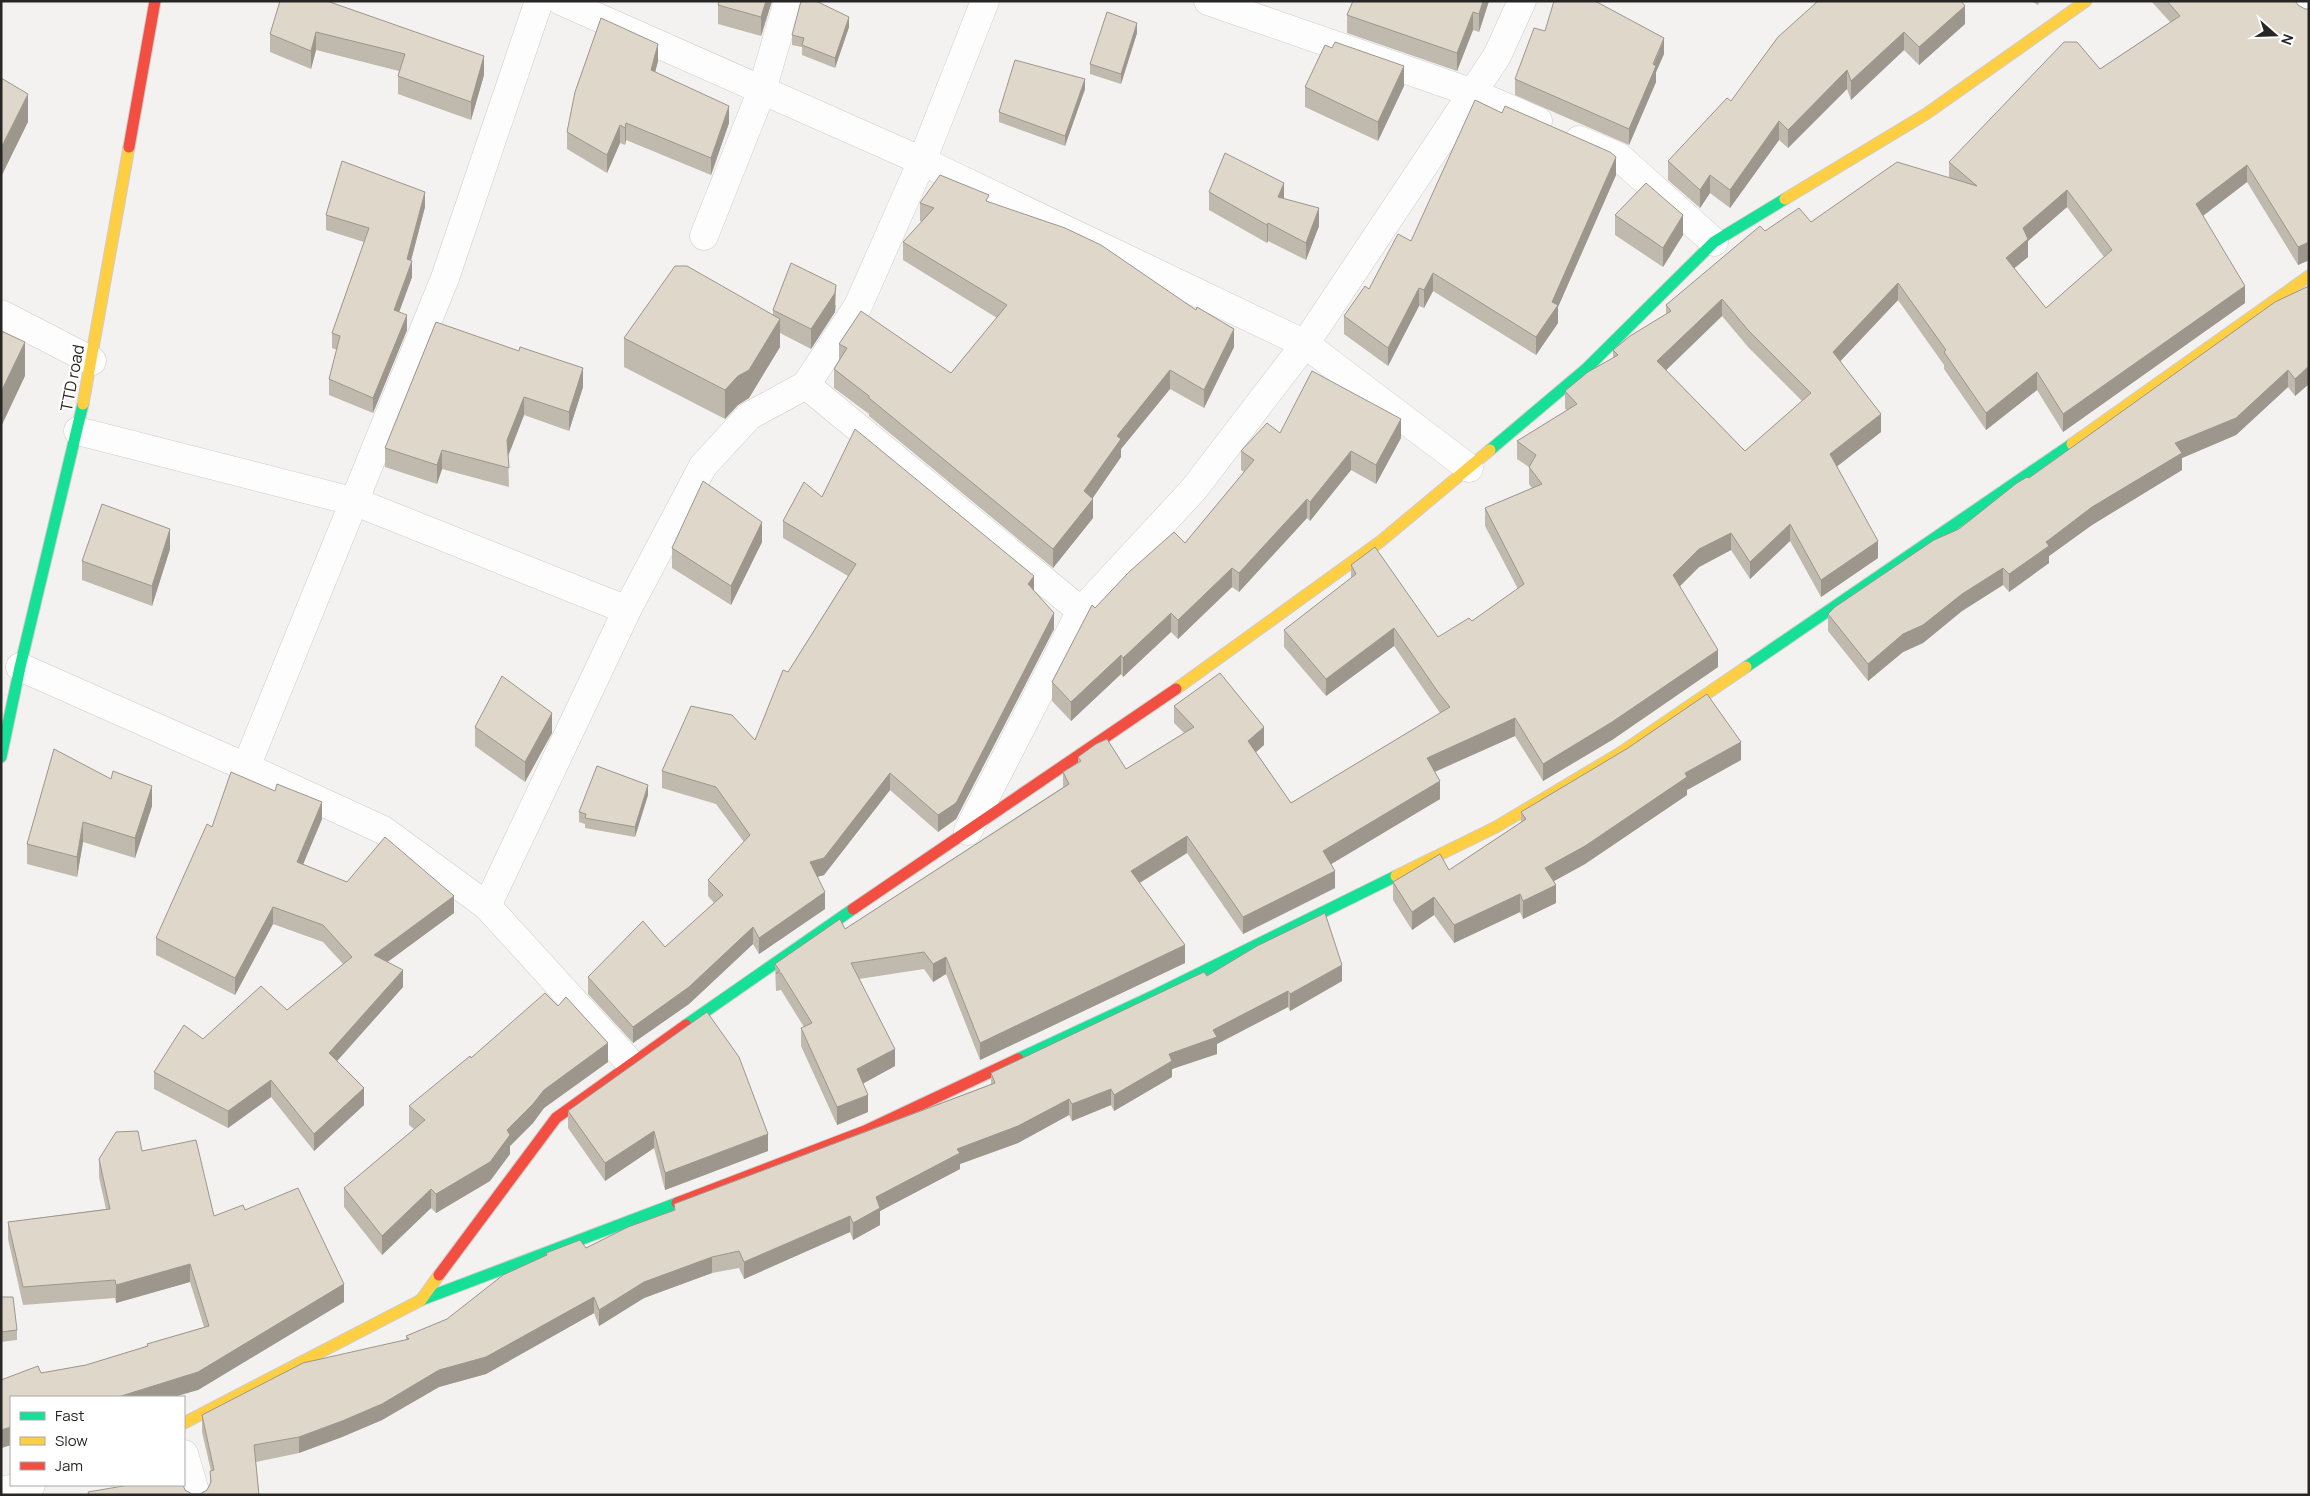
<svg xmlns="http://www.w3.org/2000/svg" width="2310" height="1496" viewBox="0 0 2310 1496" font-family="Manrope,sans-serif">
  <rect width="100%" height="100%" fill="#f4f2f0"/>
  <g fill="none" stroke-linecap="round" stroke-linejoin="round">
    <g stroke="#cecdcb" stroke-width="29">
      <path id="street" d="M561,1L922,161L1305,344L1469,468
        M1208,1L1473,93L1538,121
        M2299,1L2309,11
        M1579,140L1619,157L1714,242
        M704,236L762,90L788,1
        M1,314L92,361
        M806,385L1081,611
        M78,431L356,502L627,610
        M20,667L246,767L383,830L487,906L631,1064
        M246,767L445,278L539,1
        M968,831L1081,611L1194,489L1305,344L1497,56L1522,1
        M487,906L627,610L703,466L749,416L806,385L858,306L922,161L985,1
        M184,1454L196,1495
        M1,1490L22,1488L31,1485"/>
    </g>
    <g stroke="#cecdcb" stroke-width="13">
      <path id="fast" d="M1490,450L1586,369L1714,242L1785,199
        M1746,667L2072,444
        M1,757L20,667L83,404
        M686,1025L853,909
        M1018,1059L1151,997L1396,876
        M421,1300L677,1203"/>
    </g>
    <g stroke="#cecdcb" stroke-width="13">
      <path id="slow" d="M1785,199L1926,114L2086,1
        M83,404L129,147
        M2072,444L2309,276
        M1176,689L1381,541L1490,450
        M1396,876L1496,827L1620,753L1746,667
        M184,1423L421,1300L439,1275"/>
    </g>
    <g stroke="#cecdcb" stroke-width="13">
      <path id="jam" d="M129,147L155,1
        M853,909L1176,689
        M677,1203L865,1131L1018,1059
        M439,1275L556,1118L686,1025"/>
    </g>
    <use href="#street" stroke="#fdfdfd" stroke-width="28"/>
    <use href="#fast" stroke="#16e098" stroke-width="11"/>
    <use href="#slow" stroke="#ffcf43" stroke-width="11"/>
    <use href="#jam" stroke="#f24e42" stroke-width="11"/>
  </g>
  <path fill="#c0b9ae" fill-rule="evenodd" d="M329,1L484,75L471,120L398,94V76L399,71L316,50L311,69L270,52V34Z
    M719,1H772L761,36L718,24V5Z
    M1489,1L1479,32L1473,30L1457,71L1347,33V15Z
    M1818,1L1965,24L1919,65L1904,50L1851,100L1847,89L1788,148L1779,140L1730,208L1710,193L1700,208L1668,180V161L1731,101Z
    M2031,1H2040L2038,5Z
    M2151,1H2295L2298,5L2305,9H2309V261H2307L2298,265L2247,182L2203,216L2245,303L2063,432L2037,390L1986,430L1944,369V365L1898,300L1840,361L1881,432L1837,466L1878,558L1821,597L1790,541L1750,579L1731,550L1699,567L1680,586L1718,667L1612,740L1543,781L1515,736L1435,772L1440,799L1331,864L1335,888L1243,934L1187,853L1140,883L1185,963L980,1060L946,974L933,982L924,969L859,979L895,1066L863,1083L868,1112L837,1125L801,1046V1028L804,1027L781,990L776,991L775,964L845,929L1063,787V772L1078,763V757L1126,769L1184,733L1174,723V706L1264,745L1256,752L1291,803L1440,713L1394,646L1326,696L1284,647V630L1351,578V565L1438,637L1472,621L1518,589L1485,526V508L1532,488L1529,484V467L1517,459V441L1567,410L1565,409V391L1613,358V350L1666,314V305L1765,231L1811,222L1949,178V162L2100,69L2170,22ZM2067,207L2104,257L2046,308L2014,268L2028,257V241ZM1722,316L1748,347L1802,401L1745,451L1666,370Z
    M849,27L835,68L802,55V47L792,45V35Z
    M1137,33L1121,84L1090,74V64Z
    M1664,54L1656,72V82L1629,145L1515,95V79Z
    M658,61L655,72L729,123L711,175L626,140L625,145L620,143L607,173L567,149V132Z
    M1404,86L1378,141L1305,107V87Z
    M1085,89L1065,146L999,122V112Z
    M1616,175L1558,307V323L1536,355L1433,291L1424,308L1419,306L1388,366L1344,334V316L1369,289L1411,241Z
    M1209,192L1284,199L1319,226L1306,260L1268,241L1267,243L1209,210Z
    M989,202L1234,347L1204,408L1170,389L1121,449V457L1092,498L1093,518L1053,568L869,416V414L834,388V369L839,360V344L951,373L997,318L903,260V242L922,222L920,221V203Z
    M425,207L411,261L412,277L399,312L407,330L373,413L329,395V379L337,350L332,348V333L364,242L326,230V215Z
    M1615,215L1683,235L1663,267L1615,235Z
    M2309,286V384L2295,396L2288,387L2236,435L2182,458V470L2092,525L2049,556V563L2009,592L2003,585L1962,611L1923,643L1903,652L1868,681L1828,631V614L1959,529L2029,478Z
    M836,305L835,312L811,349L780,333V347L749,398L738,405L725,419L624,367V338L773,314V310Z
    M436,322L583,387L569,431L524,415L508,456L509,487L442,469L437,484L385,467V448Z
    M1280,433L1401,438L1376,484L1351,470L1310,521L1307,518L1239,592L1232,587L1178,639L1171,632L1123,677L1121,674L1071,721L1052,701V682L1095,608L1185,543L1244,472L1241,470V451Z
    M822,497L1034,591L1054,629L956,819L938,832L890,790L824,875L817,877L825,909L759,954L753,944L689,1004L633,1043L588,994V977L665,947L714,903L708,896V880L744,842L716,804L662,788V771L755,740L788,672L848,576L783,538V521Z
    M762,542L731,605L672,568V548Z
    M170,549L152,606L82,580V561Z
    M475,727L552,733L525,782L475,746Z
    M54,749L152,806L135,858L83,842L77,877L27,864V844Z
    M1741,760L1687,790V795L1585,864L1554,881L1556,903L1523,919L1520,912L1454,943L1434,915L1412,930L1393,900V882L1449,870L1521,822V812Z
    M648,795L635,837L585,828V824L579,822V812Z
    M322,819L303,864L347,882L454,913L387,962L403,987L337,1061L364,1105L314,1151L271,1097L228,1128L154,1089V1072L203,1039L287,1010L343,964L323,942L273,924L235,995L156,955V938L212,827Z
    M1207,976L1342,981L1290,1011L1288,1007L1217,1044V1054L1172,1069V1077L1114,1111L1111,1105L1072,1121L1069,1115L1018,1143L960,1164V1169L880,1211V1225L853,1240L850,1232L744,1279L739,1268L712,1273L644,1298L599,1326L594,1313L486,1374L439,1387L382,1420L342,1437L299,1453L256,1462L259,1495H88V1492L185,1490L192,1494H200L207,1490L210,1484L211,1471L202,1432V1415L406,1340V1336L447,1319L546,1255V1253L586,1248L674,1210V1204L991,1084V1073Z
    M471,1058L608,1062L544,1108L533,1123L510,1146V1154L490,1181L436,1213L431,1208L382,1255L344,1207V1188L414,1129L409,1125V1106Z
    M568,1111L768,1151L665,1190L654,1148L605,1181L568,1128Z
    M142,1151L214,1216L245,1210L344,1302L198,1390L11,1397V1445L1,1448V1380L86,1365L147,1346V1344L204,1327L190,1282L116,1303L115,1298L23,1305L8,1239V1222L106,1209L99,1177V1159Z
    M1,1297L17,1330V1340L1,1342Z"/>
  <path fill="#9c968d" d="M766,1H772L761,36V17Z
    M1483,1H1489L1479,32V14Z
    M1965,6V24L1919,65V47Z
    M1473,12V30L1457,71V53Z
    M849,17V27L835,68V58Z
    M1137,23V33L1121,84V74Z
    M316,32V50L311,69V51Z
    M1904,32V50L1851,100V81Z
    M1664,38V54L1656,72V82L1629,145V129Z
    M658,44V61L651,88V70Z
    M484,56V75L471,120V102Z
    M1404,66V86L1378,141V122Z
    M1847,70V89L1788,148V130Z
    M1085,79V89L1065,146V136Z
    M28,94V122L1,177V148Z
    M729,106V123L711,175V158Z
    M1779,121V140L1730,208V190Z
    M626,123V140L625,145V128Z
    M620,125V143L607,173V155Z
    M1616,157V175L1558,307V323L1536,355V337L1552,302Z
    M2247,165V182L2196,221V204Z
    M1710,175V193L1700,208V190Z
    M1284,183V201L1278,197Z
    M2067,190V207L2028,241V257L2006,275V258L2023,228Z
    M425,192V207L407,275V259Z
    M1319,208V226L1306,260V243Z
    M1683,215V235L1663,267V248Z
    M1268,223V241L1267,243V225Z
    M2307,243V261L2298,265V247Z
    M412,261V277L394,326V310Z
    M1433,273V291L1424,308V290Z
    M1898,283V300L1833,369V352Z
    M836,285L835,312L811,349V329Z
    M2245,286V303L2063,432V414Z
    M1419,288V306L1388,366V348Z
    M1722,299V316L1657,379V361Z
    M407,315V330L373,413V398Z
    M780,319V347L749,398L738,405L725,419V390Z
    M1234,329V347L1204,408V390Z
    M25,342V376L1,427V392Z
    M2309,366V384L2295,396V379Z
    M583,368V387L569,431V412Z
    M1170,370V389L1121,449V457L1086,508L1093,499V518L1053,568V549L1084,491L1117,436Z
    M2288,370V387L2236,435L2182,458V470L2092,525L2049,556V563L2009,592V574L2046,542L2175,443Z
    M2037,372V390L1986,430V413Z
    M524,397V415L507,459V440Z
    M1881,414V432L1830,472V454Z
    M1401,419V438L1376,484V465Z
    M442,450V469L437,484V465Z
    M1351,451V470L1310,521V502Z
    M1307,499V518L1239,592V573Z
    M762,522V542L731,605V586Z
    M1790,524V541L1750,579V562Z
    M170,529V549L152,606V586Z
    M1731,533V550L1699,567L1673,593V575L1699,549Z
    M1878,541V558L1821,597V580Z
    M1232,568V587L1178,639V620Z
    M2003,568V585L1962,611L1923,643L1903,652L1868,681V664L1903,634L1962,594Z
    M1034,576V593L1028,584Z
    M1054,613V629L956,819L938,832V815Z
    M1171,613V632L1123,677V658Z
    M1394,628V646L1326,696V679Z
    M1718,650V667L1612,740L1543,781V764Z
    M1121,655V674L1071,721V702Z
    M552,713V733L525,782V762Z
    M1515,718V736L1427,775V758Z
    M1264,727V745L1248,759V741Z
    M1741,742V760L1687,790V795L1585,864L1545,886V868L1685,773Z
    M890,773V790L824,875L810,879V862Z
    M1440,781V799L1323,869V851Z
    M648,785V795L635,837V827Z
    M152,786V806L135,858V838Z
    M322,802V819L297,879V862Z
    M83,822V842L77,877V857Z
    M1187,836V853L1131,888V871Z
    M1335,871V888L1243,934V917Z
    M1556,885V903L1523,919V901Z
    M825,892V909L759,954V938Z
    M1520,894V912L1454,943V925Z
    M454,896V913L374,972V955Z
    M1434,897V915L1412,930V912Z
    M273,907V924L235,995V978Z
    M753,927V944L689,1004L633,1043V1027Z
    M1185,945V963L980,1060V1043Z
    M946,957V974L933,982V964Z
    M1342,965V981L1290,1011V994Z
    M403,970V987L329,1070V1053Z
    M1288,991V1007L1217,1044V1054L1172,1069V1077L1114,1111V1095L1169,1054L1213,1030Z
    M608,1043V1062L544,1108L533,1123L510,1146V1154L490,1181L436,1213V1194L507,1130L544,1090Z
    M895,1049V1066L857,1087V1069Z
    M271,1080V1097L228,1128V1111Z
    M364,1088V1105L314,1151V1134Z
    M1111,1089V1105L1072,1121V1104Z
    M868,1095V1112L837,1125V1107Z
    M1069,1099V1115L1018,1143L960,1164V1169L880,1211V1225L853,1240V1223L876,1197L957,1149Z
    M654,1131V1148L605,1181V1163Z
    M768,1134V1151L665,1190V1173Z
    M431,1189V1208L382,1255V1236Z
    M850,1216V1232L744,1279V1262Z
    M712,1257V1273L644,1298L599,1326V1310L644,1282Z
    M190,1264V1282L116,1303V1285Z
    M344,1284V1302L198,1390L174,1397H118Z
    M594,1297V1313L486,1374L439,1387L382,1420L342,1437L299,1453V1437Z
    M11,1427V1445L1,1448V1430Z"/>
  <path fill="#dfd7ca" stroke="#9c968d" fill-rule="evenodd" d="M280,1H327L484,56L471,102L398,76L405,54L316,32L311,51L270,34Z
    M719,1H766L761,17L718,5Z
    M801,1H816L849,17L835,58L802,45L804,38L792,35Z
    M1353,1H1483L1479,14L1473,12L1457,53L1347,15Z
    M1554,1H1595L1664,38L1653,64L1656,66L1629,129L1515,79L1534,28L1545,31Z
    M1818,1H1961L1965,6L1919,47L1904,32L1851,81L1847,70L1788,130L1779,121L1730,190L1710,175L1700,190L1668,161L1727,98L1731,101L1778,37Z
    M2167,1H2295L2298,5L2305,9H2309V243H2307L2298,247L2247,165L2196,204L2245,286L2063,414L2037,372L1986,413L1944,352L1946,350L1898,283L1833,352L1881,414L1830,454L1878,541L1821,580L1790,524L1750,562L1731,533L1699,549L1673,575L1718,650L1612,722L1543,764L1515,718L1427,758L1440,781L1323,851L1335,871L1243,917L1187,836L1131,871L1185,945L980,1043L946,957L933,964L924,952L851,963L895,1049L857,1069L868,1095L837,1107L801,1028L812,1023L781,973H776L780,971L775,964L840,919L845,929L1069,784L1063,772L1081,761L1078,757L1096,744L1107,739L1126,769L1194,727L1174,706L1220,673L1264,727L1248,741L1291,803L1450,707L1438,692L1394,628L1326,679L1284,630L1356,574L1351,565L1375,547L1438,637L1469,618L1472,621L1524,584L1485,508L1542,484L1529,467L1536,455L1517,441L1577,404L1565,391L1588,372L1618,355L1613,350L1630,336L1671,311L1666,305L1760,226L1765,231L1799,208L1811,222L1897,162L1977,186L1949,162L2064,42H2077L2100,69L2180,16ZM2067,190L2112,250L2046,308L2006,258L2028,239L2023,228ZM1722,299L1748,330L1811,393L1745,451L1657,361Z
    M1107,12L1137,23L1121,74L1090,64Z
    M601,18L658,44L651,70L729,106L711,158L626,123L625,128L620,125L607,155L567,132L575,92Z
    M1335,42L1404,66L1378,122L1305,87L1325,45L1332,48Z
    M1015,60L1085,79L1065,136L999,112Z
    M1,78L28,94L1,148Z
    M1475,100L1502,113L1505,106L1610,152L1616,157L1552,302L1558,305L1536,337L1433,273L1424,290L1419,288L1388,348L1344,316L1365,286L1369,289L1398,234L1411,241Z
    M1225,153L1284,183L1278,197L1319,208L1306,243L1268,223L1267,225L1209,192Z
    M342,161L425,192L407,259L412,261L394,310L407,315L373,398L329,379L340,336L332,333L369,228L326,215Z
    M940,175L989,195L986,201L1065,228L1101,245L1196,310L1197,307L1234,329L1204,390L1170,370L1117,436L1121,439L1084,491L1093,499L1053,549L869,398V396L834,369L847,348L839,344L861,311L951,373L1007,305L903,242L934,208L920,203Z
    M1646,183L1683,215L1663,248L1615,215Z
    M791,263L836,285L835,293L811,329L773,310Z
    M675,266H687L780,319L749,370L738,376L725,390L624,338Z
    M2309,286V366L2295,379L2288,370L2236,418L2175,443L2182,453L2092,507L2046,542L2049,546L2009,574L2003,568L1962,594L1923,625L1903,634L1868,664L1828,614L1835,607L1934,540L1959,529L2017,483L2027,477L2029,478L2275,302Z
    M436,322L519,351L520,347L583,368L569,412L524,397L507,440L509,468L442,450L437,465L385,448Z
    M1,331L25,342L1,392Z
    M1312,371L1401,419L1376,465L1351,451L1310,502L1307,499L1239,573L1232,568L1178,620L1171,613L1123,658L1121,655L1071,702L1052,682L1092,605L1095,608L1129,572L1174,532L1185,543L1254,460L1241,451L1267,423L1280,433Z
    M855,429L1034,576L1028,584L1054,613L956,803L938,815L890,773L824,858L810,862L825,892L759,938L753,927L689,987L633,1027L588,977L643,921L665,947L723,895L708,880L750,835L716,787L662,771L691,706L732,715L755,740L783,670L788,672L856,564L783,521L804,482L822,497Z
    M703,481L762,522L731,586L672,548Z
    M102,504L170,529L152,586L82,561Z
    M502,676L552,713L525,762L475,727Z
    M1707,694L1741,742L1685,773L1687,777L1585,846L1545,868L1556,885L1523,901L1520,894L1454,925L1434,897L1412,912L1393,882L1440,854L1449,870L1526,819L1521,812L1628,748Z
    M54,749L111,779L113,771L152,786L135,838L83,822L77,857L27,844Z
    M597,766L648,785L635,827L585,818L586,814L579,812Z
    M231,772L275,791L277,784L322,802L297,862L347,882L385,837L454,896L374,955L403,970L329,1053L364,1088L314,1134L271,1080L228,1111L154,1072L184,1025L203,1039L261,986L287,1010L352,957L323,925L273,907L235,978L156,938L207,824L212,827Z
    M1325,913L1342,965L1290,994L1288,991L1213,1030L1217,1037L1169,1054L1172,1061L1114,1095L1111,1089L1072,1104L1069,1099L1018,1126L957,1149L960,1153L876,1197L880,1208L853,1223L850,1216L744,1262L739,1251L712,1257L644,1282L599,1310L594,1297L486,1357L439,1370L382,1404L342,1421L299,1437L254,1445L259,1495H89L88,1492L129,1485H183L185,1490L192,1494H200L207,1490L211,1482L210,1471L214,1470L202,1415L303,1363L409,1339L406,1336L447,1319L503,1275L547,1255L546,1253L580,1240L586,1248L628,1227L675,1210L674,1204L995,1083L991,1073L1204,972L1207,976L1257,946Z
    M545,993L558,1006L566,997L608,1043L544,1090L533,1104L507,1130L510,1135L490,1162L436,1194L431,1189L382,1236L344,1188L425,1120L409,1106L470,1056L471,1058Z
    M707,1012L739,1057L768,1134L665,1173L654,1131L605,1163L568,1111Z
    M138,1131L142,1151L196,1140L214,1216L243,1205L245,1210L298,1188L344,1284L198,1372L118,1397H11V1427L1,1430V1380L38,1366L41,1373L86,1365L148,1346L147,1344L209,1326L190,1264L116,1285L115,1280L23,1287L8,1222L110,1209L99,1159L116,1132Z
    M1,1297H13L17,1330L1,1332Z"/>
  <g text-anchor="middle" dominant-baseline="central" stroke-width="4.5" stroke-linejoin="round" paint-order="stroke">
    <g font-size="16" fill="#272624" stroke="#fff">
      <text transform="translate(72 378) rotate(-79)">TTD road</text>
    </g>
  </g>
  <rect width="2310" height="1496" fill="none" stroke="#272624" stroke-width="5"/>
  <rect x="10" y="1396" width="175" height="90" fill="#ffffff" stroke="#a9a8a7"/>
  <rect x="20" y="1412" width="25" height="8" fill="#16e098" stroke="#a9a8a7"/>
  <text x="55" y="1421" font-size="15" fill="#272624">Fast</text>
  <rect x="20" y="1437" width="25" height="8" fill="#ffcf43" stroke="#a9a8a7"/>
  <text x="55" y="1446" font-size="15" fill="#272624">Slow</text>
  <rect x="20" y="1462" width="25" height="8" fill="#f24e42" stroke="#a9a8a7"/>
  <text x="55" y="1471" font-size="15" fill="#272624">Jam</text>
  <g transform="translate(2275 35) rotate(110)" stroke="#ffffff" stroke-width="4" paint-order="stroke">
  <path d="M0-4L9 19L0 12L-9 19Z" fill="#272624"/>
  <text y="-8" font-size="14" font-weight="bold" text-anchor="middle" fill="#272624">N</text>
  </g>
</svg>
